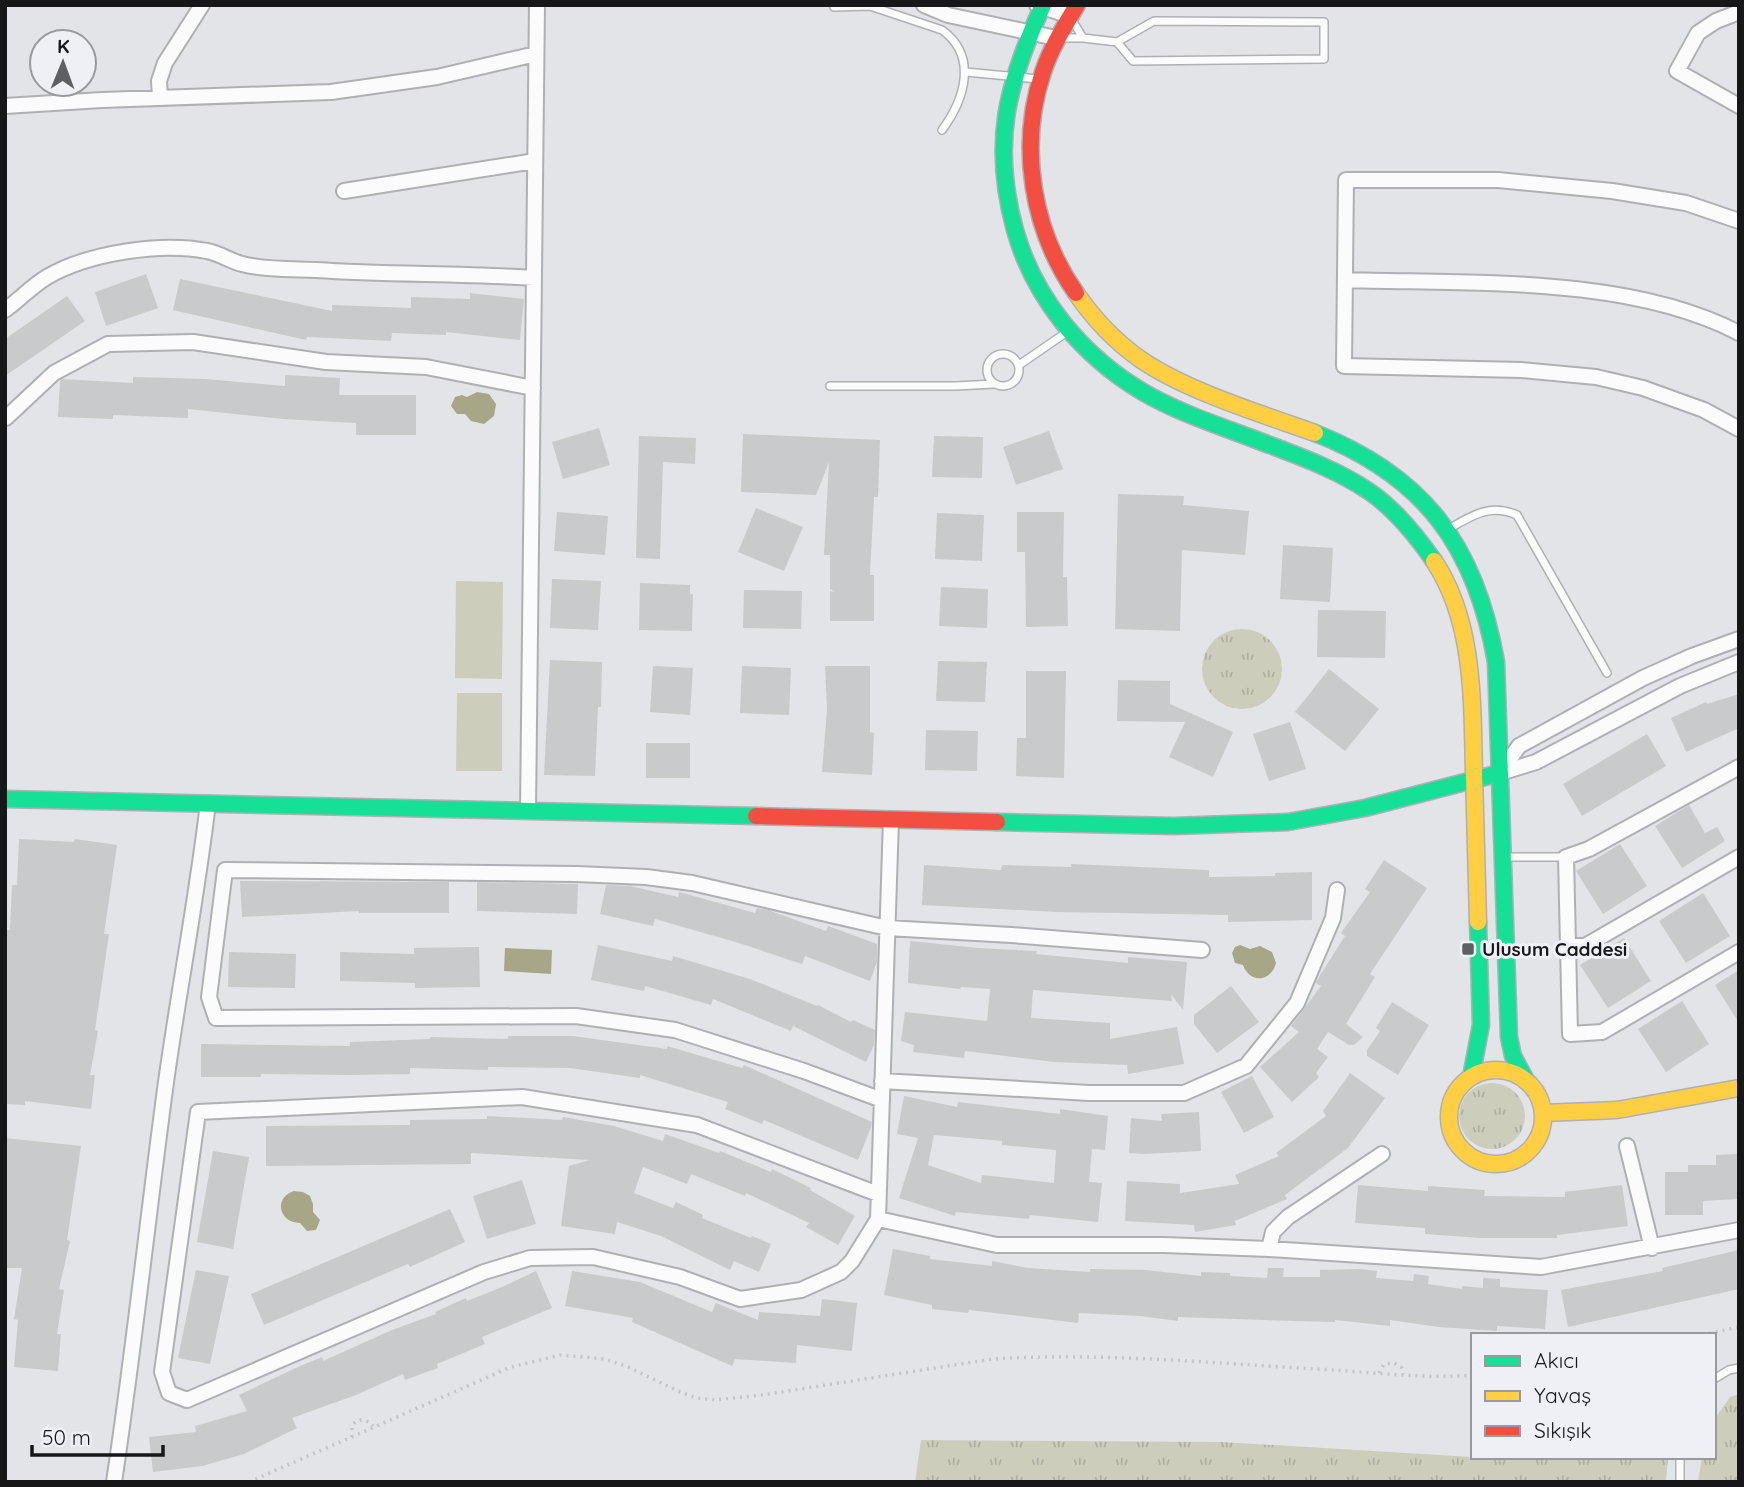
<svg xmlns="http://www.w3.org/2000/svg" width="1744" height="1487" viewBox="0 0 1744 1487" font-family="Quicksand,sans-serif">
  <defs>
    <pattern id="grass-tufts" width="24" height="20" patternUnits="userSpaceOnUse" patternTransform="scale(1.75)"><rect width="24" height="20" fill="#cdcdbc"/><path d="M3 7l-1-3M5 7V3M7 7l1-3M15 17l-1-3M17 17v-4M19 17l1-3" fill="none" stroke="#afafa1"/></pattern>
  </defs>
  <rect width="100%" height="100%" fill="#e3e4e8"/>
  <path fill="url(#grass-tufts)" d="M1202 669a40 40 0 1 1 80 0a40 40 0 1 1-80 0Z
    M1459 1116a33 33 0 1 1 66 0a33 33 0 1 1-66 0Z
    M1739,1394V1482H1698L1702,1457H1714V1420L1730,1397Z
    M921,1440L1222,1442L1473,1457H1668L1666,1482H915Z"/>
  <path fill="#cdcdbc" d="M456,581L503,582L502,679L455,678Z
    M457,693H502V771H456Z"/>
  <path fill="#a7a787" d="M477,392L489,394L496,404L494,416L484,424L471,421L465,414H457L451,406L455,397L462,395L467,397Z
    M1240,945L1250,949L1260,946L1272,952L1276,963C1271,982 1250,984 1243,965L1235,963L1232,953L1235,947Z
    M505,948L552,950L551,974L504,971Z
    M294,1191L303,1192L310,1196L313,1204V1212L320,1220L316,1230L307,1231L300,1223C279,1223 273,1198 294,1191Z"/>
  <path fill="#c9cacc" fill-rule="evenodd" d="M146,274L158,308L106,326L95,292Z
    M180,279L332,311V305L411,308V297L470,299V293L524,299L520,340L446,332V335L392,333L391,341L307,337L306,340L173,310Z
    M67,296L85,321L5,376V339Z
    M285,375L340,378L339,395H416V435H356V423L283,419L188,409V418L113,415V419L58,417L60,381L62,379L133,383V377L206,379L285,386Z
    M599,428L610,465L563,479L552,442Z
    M1049,431L1063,469L1016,485L1003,447Z
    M743,434L880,440L878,497H874L870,575H874V621H830V591L836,592L830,589V555H824L829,462L816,495L741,492Z
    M639,436L696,438L695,464L663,462L660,559L636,558Z
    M934,436L983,437L982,478L932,477Z
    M1118,494L1184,496L1183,505L1249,511L1245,555L1182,550L1180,631L1115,629Z
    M756,508L803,527L784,571L738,552Z
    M557,512L608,516L605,555L554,551Z
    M1017,512H1064L1063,577H1067L1068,626L1026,627L1025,552H1017Z
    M937,513L984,515L982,561L935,559Z
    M1283,545L1333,548L1330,602L1280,599Z
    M552,579L601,581L598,630L550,628Z
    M640,583L690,585V594H693L692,631L639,630Z
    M941,587L988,589L987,628L939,626Z
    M744,590L802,591L801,629L743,628Z
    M1318,610L1386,611L1385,658L1317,657Z
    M550,660L602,662L601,707H598L595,776L544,775Z
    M938,661L987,662L985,702L936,701Z
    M653,666L693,668L690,715L650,712Z
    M742,666L791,668L789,715L740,713Z
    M825,666H870V732L874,733L872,775L822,772L827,710Z
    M1329,669L1379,709L1345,751L1295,712Z
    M1026,671H1066L1064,778L1016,776L1017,738H1026Z
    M1118,680L1170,681V704L1233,732L1213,777L1169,757L1185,722L1117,721Z
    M1739,694V728L1686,752L1671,718L1706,702L1707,704Z
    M1290,722L1306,769L1269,781L1253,734Z
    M926,730L978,731L977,771L925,770Z
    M1647,734L1666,766L1582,816L1563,784Z
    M646,743H690V778H646Z
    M1689,805L1705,833L1717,827L1725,841L1682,868L1655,826Z
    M19,839L74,842L75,839L117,845L104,934H109L95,1030L98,1031L90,1075H95L91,1109L25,1101V1105L5,1104L7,930H10L12,885H17Z
    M1620,844L1647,886L1603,914L1576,871Z
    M1384,860L1427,888L1370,974L1375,977L1346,1024L1363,1037L1354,1045H1349L1328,1032L1317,1049L1328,1057L1316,1073L1319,1077L1292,1102L1260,1067L1299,1032L1291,1026L1321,986L1316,983L1317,980L1345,936L1341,933L1370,892L1365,889Z
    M1071,864L1209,870V877L1275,876V873L1312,872V920L1228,922V915L1057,912L922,905L924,865L1001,870L1002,865L1071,867Z
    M240,881L449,882V913H359V911L242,917Z
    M477,882L578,884L577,914L477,911Z
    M606,885L630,886L678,897L679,892L755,913L757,908L768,910L826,931L828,926L877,944V962L870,981L805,956L802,964L739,943L655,919L653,926L600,914Z
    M1703,893L1730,936L1686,963L1659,921Z
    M1624,938L1651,981L1608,1008L1580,965Z
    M910,941L978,948L1037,951L1036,954L1128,963V957L1187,962L1183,1010L1171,994L1172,1001L1033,990L1031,1018L1110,1023V1039L1177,1027L1184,1064L1128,1074L1127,1065L1054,1062L965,1051L964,1058L913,1052L914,1045L901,1041L905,1012L987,1021L990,989L961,987L960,989L908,983Z
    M598,945L672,961L673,956L750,979L817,1006L818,1005L851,1022L853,1020L875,1030L874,1045L866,1062L793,1026L791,1031L713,999L711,1005L645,986L644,991L591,980Z
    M479,947L480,987L415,988V983L340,981V952L414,954V948Z
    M229,952L296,954L295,988L228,987Z
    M1739,970V1023L1715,985Z
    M1231,986L1259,1022L1217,1053L1194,1024V1015Z
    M1682,1001L1709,1044L1666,1072L1638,1029Z
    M1392,1002L1429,1025L1398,1075L1367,1056V1050L1380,1031L1376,1028Z
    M508,1036H573L667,1049V1046L742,1068L744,1065L872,1122L871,1127L858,1160L764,1120L762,1124L725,1109L728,1102L640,1075V1078L570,1068L488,1067V1070L410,1068V1074L351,1075L261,1074V1077H201V1044L350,1046V1042L430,1039V1037L508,1039Z
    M1350,1073L1385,1098L1348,1148L1285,1195L1287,1199L1235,1221L1236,1225L1195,1232L1194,1225L1125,1221L1127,1181L1180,1184V1193L1239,1184L1235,1175L1279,1156L1276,1153L1326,1116L1323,1111Z
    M1252,1076L1274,1117L1244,1133L1221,1092Z
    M904,1096L957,1107L958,1102L1060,1114V1109L1108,1116L1105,1150L1092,1149L1089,1182L1102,1183L1098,1222L1030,1215L1029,1219L956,1212L955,1216L899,1198L918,1138L897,1134ZM934,1135L1002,1141V1145L1056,1150L1054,1183L982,1175L981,1183L928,1165Z
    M1199,1112L1201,1151L1145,1154L1129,1153L1131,1118L1162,1121L1161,1114Z
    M487,1116L562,1120L563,1117L614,1126L663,1141L665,1134L719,1153L720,1151L771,1172L772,1169L811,1188L810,1190L855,1216L838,1245L806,1227L809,1223L746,1193L745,1196L691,1174L687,1184L643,1167L634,1193L673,1208L676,1202L703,1215L702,1218L751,1238L752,1236L771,1244L759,1272L734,1261L730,1270L661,1236L617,1222L615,1234L561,1226L569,1166L590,1160L471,1153V1164L266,1166V1126L410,1125V1120L487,1119Z
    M5,1138L81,1146L67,1240L70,1241L59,1289L64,1290L57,1334H61L58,1371L14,1367L18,1320L14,1319L22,1268H5Z
    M213,1151L249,1157L233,1249L197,1242Z
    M1739,1154V1199L1703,1201V1215H1665V1172H1688V1165H1716V1155Z
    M522,1180L536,1224L487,1239L473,1196Z
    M1358,1185L1428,1191V1186L1485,1190L1484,1196L1565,1197V1192L1622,1185L1628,1226L1557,1235V1238H1481L1425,1234V1228L1355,1223Z
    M450,1209L465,1242L410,1267L408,1264L264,1325L251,1294Z
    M893,1249L930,1256V1259L992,1266V1261L1028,1268L1090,1272V1269L1145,1270L1201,1276V1272L1230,1273V1276L1267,1278L1268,1268H1284L1283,1277H1320V1270L1360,1269L1377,1271L1376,1278L1413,1281L1414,1274L1429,1276L1428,1284L1462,1289V1286L1483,1288V1278L1500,1279V1287L1548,1290L1545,1329L1497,1326V1331L1439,1327L1390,1320V1326L1335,1320V1322L1295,1321L1178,1317V1321L1140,1316L1079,1313L1078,1323L969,1310L968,1313L932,1309V1305L884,1295Z
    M1739,1250V1289L1568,1327L1561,1290L1663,1271L1662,1268Z
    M196,1270L229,1276L210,1364L178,1358Z
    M536,1271L552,1308L482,1337L485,1344L437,1364L438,1368L405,1380L403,1374L356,1395L292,1418L297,1428L244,1454L202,1466L153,1472L149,1437L196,1432L195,1426L247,1411L239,1395L300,1366L322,1357L323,1361L392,1330L436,1314L435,1312L466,1298L467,1301L502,1287Z
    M572,1271L640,1282L712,1312L716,1303L758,1320L759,1312L820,1316L822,1299L857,1303L852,1351L797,1345L796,1363L735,1359L732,1366L632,1322L633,1318L565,1306Z"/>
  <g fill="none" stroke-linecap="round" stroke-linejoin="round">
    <g stroke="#afb0b3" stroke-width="10">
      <path id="lane" d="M834,7L870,6L942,30C978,56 965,99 942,130
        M1072,20L1083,38L1117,42L1133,61L1324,59V22L1154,21L1117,42
        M1060,38H1083
        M966,72L1038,79
        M987 370a16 16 0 1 1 32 0a16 16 0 1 1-32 0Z
        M1019,365L1067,332
        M830,386H956L994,384
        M1447,530C1471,516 1489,503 1517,515L1607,673
        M1504,857H1566
        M1714,1379L1729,1370L1739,1368
        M1680,1482V1457"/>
    </g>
    <g stroke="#afb0b3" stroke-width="18">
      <path id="street" d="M924,5L948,15L1056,38
        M1037,5L1070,16
        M1739,12L1716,21L1698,33L1677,71L1739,106
        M160,98L159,81L165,63L202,5
        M5,106L102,100L331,92L437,77L536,54
        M344,191L535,161
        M1739,221L1686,203L1612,191L1498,180H1346L1344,366L1521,370L1596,377L1643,388L1704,410L1739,429
        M1345,280C1469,284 1628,275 1739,333
        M5,310C19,300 32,286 47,277C88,253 160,242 207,251C219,253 230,261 242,264C265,270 293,269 316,270C389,275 461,273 534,278
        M6,418L54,373L108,344L193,342L326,362L426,367L533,388
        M1739,767L1589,849L1566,857L1570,1034L1602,1032L1739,952
        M1500,773L1519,746L1643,678L1692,656L1739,639
        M1500,773L1536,762L1680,686L1739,662
        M528,811L537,5
        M1568,946H1585L1739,857
        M882,1081L1089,1093H1184L1246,1066L1297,1003L1333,918L1337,890
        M882,1100L804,1071L675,1030L576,1016L216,1018L209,997L225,870L576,874L646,877L692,883L887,928L1011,935L1202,950
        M1627,1146L1652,1248
        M878,1194L697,1125L522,1097L198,1112L162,1372L169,1393L187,1400L484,1272L530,1258L593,1257L680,1277L740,1299L801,1290L841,1272L852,1261L878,1219L891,819
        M878,1219L997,1245H1164L1269,1249L1541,1267L1739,1230
        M1269,1249L1273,1232L1288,1217L1382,1154
        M114,1482C134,1349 148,1215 166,1082C179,989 197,897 208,803"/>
    </g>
    <g stroke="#afb0b3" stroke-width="19">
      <path id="fast" d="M1043,5C1007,84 991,143 1015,230C1034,298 1082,356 1143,392C1177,412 1217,425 1254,439C1293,454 1335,468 1370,492C1396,510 1416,535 1434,561
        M1315,433C1425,476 1476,547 1496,662L1509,1037L1513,1056L1527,1082
        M5,799L756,816
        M997,822L1174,826L1288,822L1365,808L1500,773
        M1471,1077L1481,1025L1478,922"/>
    </g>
    <g stroke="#afb0b3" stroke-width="19">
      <path id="slow" d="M1076,293C1093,318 1116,342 1140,359C1186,391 1262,414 1315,433
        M1434,561C1475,623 1472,702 1474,773C1475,823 1477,873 1478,922
        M1449 1117a47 47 0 1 1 94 0a47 47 0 1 1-94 0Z
        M1543,1113L1617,1110L1739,1088"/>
    </g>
    <g stroke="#afb0b3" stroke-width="19">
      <path id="jam" d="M1076,293C1032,230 1018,146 1043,72C1051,48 1064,27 1077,5
        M756,816L997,822"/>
    </g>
    <path stroke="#c4c5c5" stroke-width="3.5" stroke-dasharray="2 5" stroke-linecap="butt" d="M1702,1335L1739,1327
      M1379,1373L1384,1364L1394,1363L1402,1368L1403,1374
      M352,1437V1425C359,1418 366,1418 373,1426
      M249,1482L511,1367L561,1355L605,1359L628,1367L680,1392L697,1398L715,1400L762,1395L993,1359C1107,1352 1220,1364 1334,1370C1380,1373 1427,1379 1473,1375"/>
    <use href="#lane" stroke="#fbfbfc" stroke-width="7"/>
    <use href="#street" stroke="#fbfbfc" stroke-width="14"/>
    <use href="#fast" stroke="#16e098" stroke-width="16"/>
    <use href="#slow" stroke="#ffcf43" stroke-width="16"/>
    <use href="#jam" stroke="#f24e42" stroke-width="16"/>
  </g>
  <rect fill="#5e5f61" stroke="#eff0f6" stroke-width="2.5" x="1461" y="942" width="14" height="14" rx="3.5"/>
  <g text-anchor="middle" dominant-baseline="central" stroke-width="6" stroke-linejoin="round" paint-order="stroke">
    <g font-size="19" font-weight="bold" fill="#171719" stroke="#eff0f6" text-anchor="start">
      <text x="1482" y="949">Ulusum Caddesi</text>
    </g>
  </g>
  <rect width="1744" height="1487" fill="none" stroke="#171719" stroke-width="14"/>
  <rect x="1471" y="1333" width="245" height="126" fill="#eff0f6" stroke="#99999e" stroke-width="2"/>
  <rect x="1485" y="1356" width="35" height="10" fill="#16e098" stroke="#99999e" stroke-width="2"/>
  <text x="1534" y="1368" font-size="21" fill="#171719">Akıcı</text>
  <rect x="1485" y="1391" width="35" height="10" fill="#ffcf43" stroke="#99999e" stroke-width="2"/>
  <text x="1534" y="1403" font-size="21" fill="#171719">Yavaş</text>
  <rect x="1485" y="1426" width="35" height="10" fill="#f24e42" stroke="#99999e" stroke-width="2"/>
  <text x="1534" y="1438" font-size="21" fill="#171719">Sıkışık</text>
  <g transform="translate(63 63) rotate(1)"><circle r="33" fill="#eff0f6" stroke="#99999e" stroke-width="2"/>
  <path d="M0-5L12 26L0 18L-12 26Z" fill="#5e5f61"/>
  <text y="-10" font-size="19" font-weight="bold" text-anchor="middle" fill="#171719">K</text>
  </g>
  <path d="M32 1445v10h131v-10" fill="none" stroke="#171719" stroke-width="3.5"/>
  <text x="42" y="1445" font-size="21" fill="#171719" stroke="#eff0f6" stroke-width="5" paint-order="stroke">50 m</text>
</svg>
